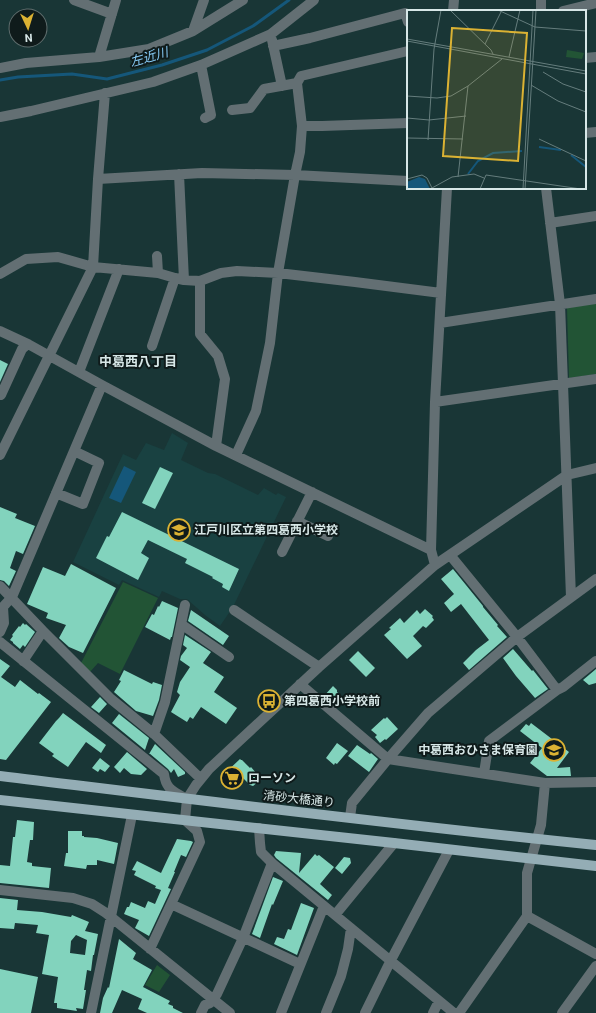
<svg xmlns="http://www.w3.org/2000/svg" width="596" height="1013" viewBox="0 0 596 1013" font-family="Roboto,'Noto Sans JP',sans-serif">
  <rect width="100%" height="100%" fill="#193636"/>
  <path fill="#194141" d="M172,433L188,443L181,460L208,473L215,474L258,495L264,488L276,495L278,493L286,497L233,607L220,626L205,615L187,599H180L162,591L159,597L122,580L119,585L73,562L123,454L136,460L146,443L164,450Z"/>
  <path fill="#225435" d="M596,303V374L569,378L567,308Z
    M123,582L158,598L120,674L98,663L89,673L80,665Z
    M157,965L170,975L159,992L145,985Z"/>
  <path fill="#15577a" d="M124,466L136,472L121,503L109,498Z"/>
  <g fill="none" stroke-linecap="round" stroke-linejoin="round">
    <path stroke="#15577a" stroke-width="3" d="M0,80L18,77L72,74L107,79L162,65L207,50L253,26L289,0"/>
  </g>
  <path fill="#82d3bd" fill-rule="evenodd" d="M0,360L8,364L0,382Z
    M160,467L173,473L155,509L142,503Z
    M0,507L17,514L15,518L35,526L23,554L16,551L10,568L16,571L9,586L4,581L0,580Z
    M122,512L239,569L229,591L222,587L223,584L212,578L213,577L185,563L187,559L148,540L141,553L149,558L138,580L96,558L107,536L109,537Z
    M71,564L116,588L83,653L69,647L59,638L66,625L46,618L48,613L27,604L43,567L65,576Z
    M453,569L483,606V607L498,625L497,626L507,637L469,670L463,663L476,650L489,640L461,604L451,612L444,603L454,594L441,579Z
    M162,601L178,608L172,637H171L170,640L145,627L152,614L154,615L158,606L159,607Z
    M425,609L433,616L432,617L434,620L426,628L423,626L413,636L422,646L407,659L384,635L391,629L389,628L400,618L404,623L417,610L420,614Z
    M191,610L229,636L223,645L188,621Z
    M23,623L25,625L26,624L35,632L25,647L23,645L20,649L13,643V642L10,640L13,636L12,635L19,626L20,627Z
    M185,635L211,652L203,663L224,677L214,692L237,708L226,724L201,707L193,719L190,717L187,722L171,712L180,695L177,692L180,682L190,667L180,660L181,656L187,648L183,645Z
    M513,649L532,671L533,670L548,689L535,698L516,676L503,658Z
    M358,651L375,668L366,677L349,660Z
    M0,659L10,666L1,677L15,687L20,680L38,694L39,693L51,702L6,760L0,759Z
    M596,669V683L589,685L583,680Z
    M124,670L152,684L153,682L162,685L159,700L153,716L136,711L114,692L121,681L119,680Z
    M333,686L337,690V692L344,699L337,707L324,696Z
    M100,697L107,704L99,713L91,707Z
    M63,713L106,745L101,753L86,742L68,767L52,756L54,754L39,743L56,721L59,718Z
    M119,714L149,738L145,750L112,723Z
    M387,717L398,729L386,740L385,739L380,743L375,737L377,735L371,730L384,718L385,719Z
    M531,723L569,752L557,768L570,767L571,776H547L530,763L542,748L520,731L526,724L529,726Z
    M337,743L348,751L337,764L335,763L334,765L326,758Z
    M155,744L185,772V774L178,777L174,769L171,773L168,769L149,753V754Z
    M357,745L370,754L371,753L378,759L369,772L348,756Z
    M127,752L147,769L141,775L131,774L124,768L120,773L114,767Z
    M100,758L110,766L105,772L100,769L98,772L92,768Z
    M240,759L241,760H242L250,768L251,767L261,779L253,786L250,785L243,778L232,787L223,777L224,776L223,775Z
    M17,820L34,822L33,840H30L27,862L32,863V866L51,868L49,888L0,883V865L10,866L13,837H15Z
    M68,831H82V836H84V837L97,838L118,843L114,864L97,860V865H87L86,869L64,866L66,853H68Z
    M177,839L191,841L193,842L186,857L181,855L174,872H175L168,888L171,889L149,936L135,928L139,920L124,914L127,907H129L131,902L145,908L148,901L155,904L161,890L155,888L156,886L134,875L136,871L132,870L137,861L161,873Z
    M276,851L301,853L299,873L315,854L317,856L319,855L334,867L320,884L332,895L328,900L276,858L274,855Z
    M344,857L350,858L351,863L342,874L335,868Z
    M273,877L283,881L273,905L272,904L260,938L252,934Z
    M0,898L18,900L17,910L42,912L71,917L72,915L89,922L85,931L98,934L94,955H93L91,971L87,970L84,990H86L83,1009L76,1008L77,1011L57,1008V1003H54L58,977L42,974L49,935L36,933L38,925L15,923L14,929L0,928ZM76,935L87,940L85,955L70,953L71,941Z
    M301,903L314,908L297,955L274,944L277,937L284,939L288,929L291,930Z
    M119,939L136,953L133,959L152,970L143,987L170,1001L168,1004L173,1006V1008L183,1013H147L138,1009L142,999L122,990L112,1013H100L103,998L108,987L109,988Z
    M0,969L38,977L31,1013H0Z"/>
  <g fill="none" stroke-linecap="round" stroke-linejoin="round">
    <path stroke="#636f73" stroke-width="10" d="M74,0L112,14
      M541,0V11
      M453,11L454,0
      M563,11L596,3
      M193,31L204,0
      M272,40L282,86
      M273,46L310,38L405,13L408,22
      M99,57L116,0
      M585,58L596,57
      M201,65L211,115L205,118
      M0,68L26,63L99,57L149,49L193,31L243,0
      M297,83L301,76L408,51
      M232,110L250,108L264,89L297,83L302,126L300,152L295,175L278,273L270,343L256,411L236,455
      M0,117L31,111L153,82L201,65L271,34L314,0
      M302,126H322L408,123
      M585,133L596,132
      M179,174L184,280
      M98,179L202,173L295,175L408,181
      M546,188L560,304L571,597
      M550,223L596,216
      M157,256L158,273
      M0,274L26,259L58,257L93,267L158,273L175,278L184,280L200,281L221,273L237,271L278,273L355,282L441,293
      M200,281V334L218,356L225,379L216,446
      M440,323L596,299
      M0,331L28,344L102,385L216,446L431,550
      M152,346L175,278
      M79,372L119,269
      M1,395L22,349L28,344
      M435,402L596,379
      M0,455L93,267L98,179L105,93
      M56,493L83,504L99,463L74,451
      M297,521L328,536
      M282,552L312,492
      M450,555L517,637L557,690
      M435,565L431,550L435,402L447,188
      M0,586L43,631L111,699L154,734L201,779
      M234,610L319,667
      M181,624L229,657
      M0,632L4,623L3,607L12,597L74,451L102,385
      M0,642L164,774C166,790 174,791 186,799
      M23,661L43,631
      M300,684L388,759L545,783L596,782
      M154,734L165,702L185,605
      M484,773L489,741L557,690L563,687L596,661
      M350,817L352,803L388,759L428,713L517,637L596,579
      M259,828L260,843L261,852L272,863L454,1013
      M0,890L73,898L92,904L106,913L230,1013
      M171,904L300,964
      M335,915L394,843
      M527,916L596,954
      M150,949L200,842L197,831L185,820L187,799L196,785L209,769L319,667L435,565L567,475L596,468
      M91,1013L132,815
      M201,1013L205,1005L210,1003L217,994L243,938L272,863
      M281,1013L324,906
      M326,1013L341,976L348,949L351,928
      M365,1013L391,960L449,850
      M433,1013L439,1001
      M459,1013L527,916V873L541,825L545,783
      M562,1013L596,966"/>
    <path stroke="#94adb5" stroke-width="10" d="M0,776C198,800 397,825 596,845
      M0,800L394,843L596,866"/>
  </g>
  <defs>
    <g id="school-ring" transform="scale(1.15)"><circle r="9.5" fill="#0f1b1b" stroke="#dbb233" stroke-width="1.5"/><path d="M0-5L7-2L0 1L-7-2ZM-4 1L0 2.5L4 1V4Q0 6-4 4Z" fill="#dbb233"/></g>
    <g id="bus-ring" transform="scale(1.15)"><circle r="9.5" fill="#0f1b1b" stroke="#dbb233" stroke-width="1.5"/><path d="M-5-6H5V4H4V6H2V4H-2V6H-4V4H-5ZM-3.5-4V0h7V-4ZM-3.5 1.2v1.5H-2V1.2ZM2 1.2v1.5H3.5V1.2Z" fill="#dbb233"/></g>
    <g id="supermarket-ring" transform="scale(1.15)"><circle r="9.5" fill="#0f1b1b" stroke="#dbb233" stroke-width="1.5"/><path d="M-6-5.5h2.5l.6 2H6L4.5 2H-2.5L-4.4-4H-6ZM-1.5 3.2a1.3 1.3 0 1 0 .1 0ZM3 3.2a1.3 1.3 0 1 0 .1 0Z" fill="#dbb233"/></g>
  </defs>
  <g fill-rule="evenodd">
    <use href="#school-ring" x="179" y="530"/>
    <use href="#bus-ring" x="269" y="701"/>
    <use href="#school-ring" x="554" y="750"/>
    <use href="#supermarket-ring" x="232" y="778"/>
  </g>
  <g text-anchor="middle" dominant-baseline="central" stroke-width="4" stroke-linejoin="round" paint-order="stroke">
    <g font-size="12" font-weight="bold" fill="#d7e7e7" stroke="#0f1b1b" text-anchor="start">
      <text x="194" y="530">江戸川区立第四葛西小学校</text>
      <text x="284" y="701">第四葛西小学校前</text>
      <text x="538" y="750" text-anchor="end">中葛西おひさま保育園</text>
      <text x="248" y="778">ローソン</text>
    </g>
    <g font-size="12" fill="#d7e7e7" stroke="#0f1b1b">
      <text transform="translate(299 799) rotate(6)">清砂大橋通り</text>
    </g>
    <g font-size="13" font-style="italic" fill="#87cbf7" stroke="#0f1b1b">
      <text transform="translate(149 57) rotate(-16)">左近川</text>
    </g>
    <g font-size="13" font-weight="bold" fill="#d7e7e7" stroke="#0f1b1b">
      <text x="138" y="361">中葛西八丁目</text>
    </g>
  </g>
  <g transform="translate(407 10)">
    <rect width="179" height="179" fill="#193636"/>
    <path d="M160,40L177,43L175,49L159,47Z" fill="#225435"/>
    <path d="M12,167L18,169L23,179H0V172Z" fill="#15577a"/>
    <path fill="none" stroke="#15577a" stroke-width="2" d="M132,137L154,140M164,145L179,157M61,164L71,151L86,143L115,141"/>
    <path fill="none" stroke="#657d7d" stroke-width="1" d="M43,0L84,40L86,44M91,0L128,17L179,21M0,29L179,61M0,31L179,64M78,34L95,0M102,47L113,0M136,62L156,74L179,82M124,75L151,91L179,102M0,86L30,88L44,86L61,76L95,49M0,108L22,110L59,106M0,128L56,129M132,129L179,151M21,130L27,39L34,0M51,167L61,76M0,169L15,165L20,168L25,178M25,178L45,167L67,164L77,168M73,179L79,165L174,179M116,179L126,0M118,179L129,0"/>
    <path fill="#dbb233" fill-opacity="0.15" stroke="#dbb233" stroke-width="2" d="M45,18L120,23L111,151L36,146Z"/>
    <rect width="179" height="179" fill="none" stroke="#d7e7e7" stroke-width="2"/>
  </g>
  <g transform="translate(28 28) rotate(176)"><circle r="19" fill="#0f1b1b" stroke="#5f6d6d"/>
  <path d="M0-3L7 15L0 10L-7 15Z" fill="#dbb233"/>
  <text y="-6" font-size="11" font-weight="bold" text-anchor="middle" fill="#d7e7e7">N</text>
  </g>
</svg>
